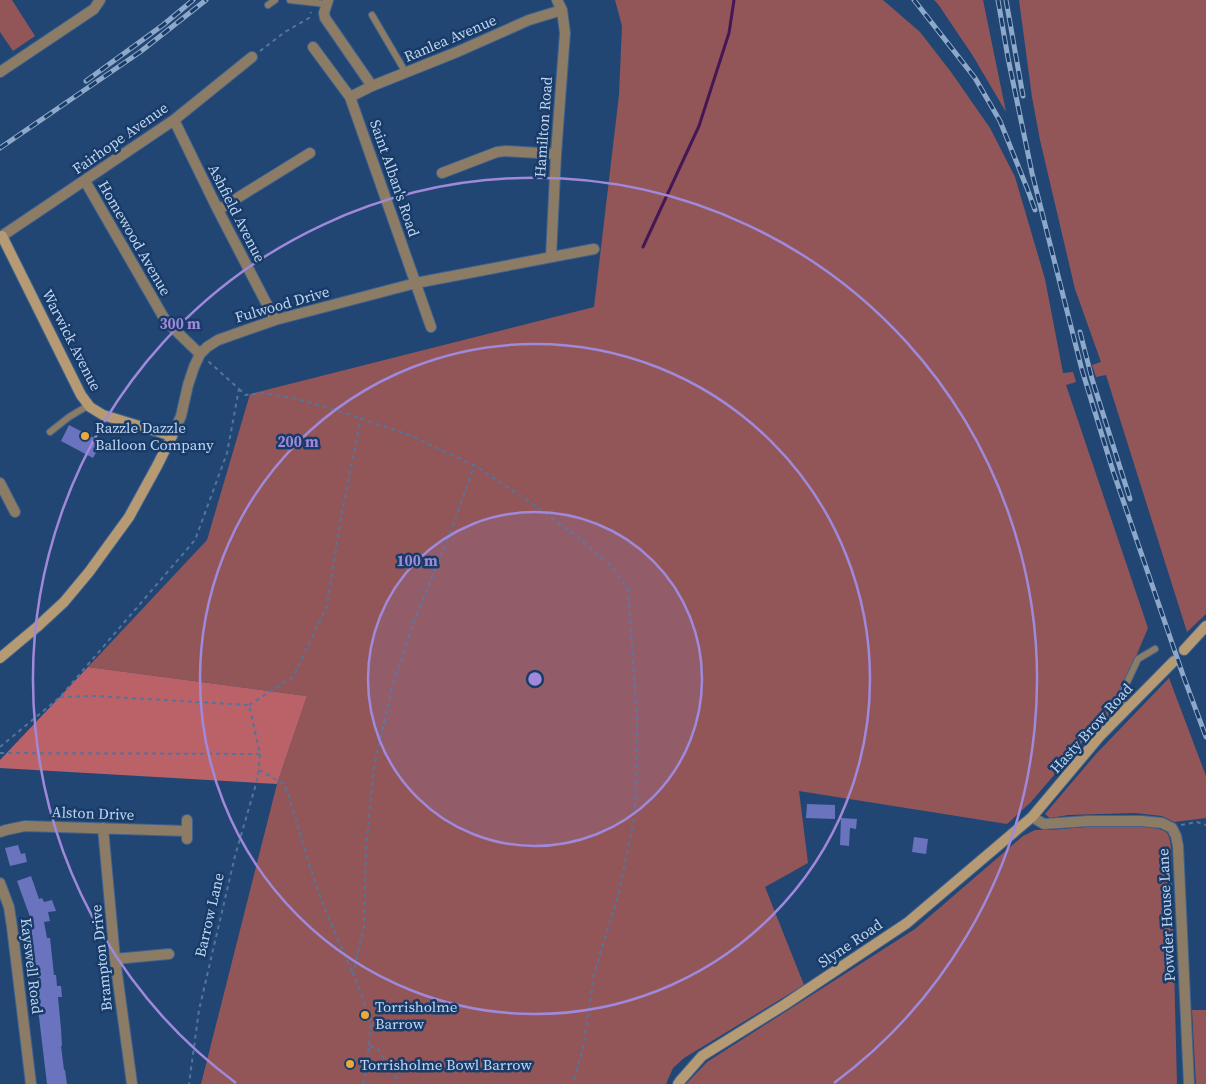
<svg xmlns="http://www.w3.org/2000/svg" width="1206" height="1084" viewBox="0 0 1206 1084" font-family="'Source Serif 4',serif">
  <rect width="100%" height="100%" fill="#224674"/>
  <path fill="#925659" d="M0,0H12L35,36L13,51L0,32Z
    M615,0H883L920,32L951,72L990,128L1015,177L1045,279L1063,373L1073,372L1076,382L1066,385L1148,628L1113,711L1079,746L1031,802L1007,824L799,791L808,863L765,887L804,985L684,1058L673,1068L666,1084H201L277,784L307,696L88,667L207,540L250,394L594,307L619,95L622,26Z
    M934,0H983L1006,112L973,56L938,4Z
    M1019,0H1206V614L1187,632L1106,375L1096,377L1092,365L1101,362L1075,289L1040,140L1032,97Z
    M1169,678L1206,776V818L1174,822L1162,816L1135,813L1068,815L1050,818L1045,814L1096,754Z
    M1111,825C1122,826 1159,826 1166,832C1170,836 1170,842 1171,847L1177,1084H686L707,1062L915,929L1023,836L1035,830H1050Z
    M1192,1010H1206V1084H1196Z"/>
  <path fill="#bb6168" d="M88,667L307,696L277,784L0,768V760Z"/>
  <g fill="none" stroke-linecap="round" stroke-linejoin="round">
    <path stroke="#461756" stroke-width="3" d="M643,247L699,126L729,33L734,0"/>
  </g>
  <path fill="#6973be" d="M69,425L102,442L93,458L61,441Z
    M807,804L835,805V819L806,818Z
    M841,818L857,819L856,829L850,828L849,846L840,845Z
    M914,837L928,839L926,854L912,852Z
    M18,845L21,854L25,853L27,862L10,866L5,848Z
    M31,876L39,899L42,898L44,902L52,900L56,911L48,912L50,921L44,922L47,938H50L54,975H56L57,986H61L62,997H58L61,1029L62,1046H61L64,1070H65L67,1084H47L36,992H39L36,969H33L32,954H34L28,917H30L17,881Z"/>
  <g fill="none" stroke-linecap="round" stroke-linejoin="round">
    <g stroke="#41628d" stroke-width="8">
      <path id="lane" d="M290,0L326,4
        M268,5L275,0
        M372,15L406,73
        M50,432L69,417L89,405
        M1123,713V691L1138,659L1155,649"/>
    </g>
    <g stroke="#41628d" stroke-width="12">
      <path id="street" d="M328,0L324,13L325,18L372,86
        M313,47L350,97L431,327
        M0,72L94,9L100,0
        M350,97L372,86L457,52L529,20L562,10
        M174,120L218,210L275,320
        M442,173L497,152L506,151L556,154
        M85,181L164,318L175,330L200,354
        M218,210L310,153
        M2,236L174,120L252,57
        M551,257L556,154L565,33L562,10L557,0
        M172,436L181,416L188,385L194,367L200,354L207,347L218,340L275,320L416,283L594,249
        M0,483L15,512
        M1032,817L1044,824L1088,821H1141L1162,823L1172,828L1176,836L1178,846L1189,1084
        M187,820V839
        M103,828L115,959L132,1084
        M0,832L6,830L25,826L187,831
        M0,883L9,907L12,927L31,1084
        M115,959L169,954"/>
    </g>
    <g stroke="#41628d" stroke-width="12">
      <path id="secondary" d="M0,237L2,236L81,395L90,407L103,415L172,436L157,466L129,517L89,572L64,602L37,627L0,658
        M1184,650L1206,626
        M678,1084L680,1081L702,1056L784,1005L907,923L1032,817L1100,736L1174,661"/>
    </g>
    <path stroke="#55749c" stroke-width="2" stroke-dasharray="4 4" stroke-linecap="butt" d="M260,51L285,32L309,18L311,12
      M239,389L245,395L263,393L298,399L342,412L409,435L474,465L530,502L575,535L612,567L628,589L637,720L635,815L619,892L594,974L583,1048L573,1084
      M60,697L95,696L249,705L260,754L258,777L235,856L199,1010L189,1084
      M249,705L293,677L327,606L341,517L361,418
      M0,747L60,697L195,540L227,453L239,389L208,361
      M0,753L260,754
      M259,770L284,784C297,818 305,855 318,890C328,918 341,946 353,974
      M1181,825L1197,822L1206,825
      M370,1046L378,1049L400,1084
      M363,1084L367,1064L371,1022L358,985L353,974L364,926L366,848L374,767L392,688L413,624L454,523L474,466"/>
    <use href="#lane" stroke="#8d7c65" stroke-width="6"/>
    <use href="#street" stroke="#8d7c65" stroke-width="10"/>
    <use href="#secondary" stroke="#b59a74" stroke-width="10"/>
    <g stroke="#8ea8c9" stroke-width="5">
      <path id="rail" d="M914,0L975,78L1000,121L1027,188L1035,210
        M998,0L1008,58L1032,173L1082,370L1113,471L1183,675L1206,737
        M1006,0L1023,96
        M86,81L163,25L193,0
        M0,148L140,52L206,0
        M1080,332L1092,379L1130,499"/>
    </g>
    <use href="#rail" stroke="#183b68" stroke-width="3" stroke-dasharray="9" stroke-linecap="butt"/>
  </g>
  <circle cx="535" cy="679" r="167" fill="#a088da" fill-opacity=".12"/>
  <g fill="none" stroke="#a088da" stroke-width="2.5">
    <circle cx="535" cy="679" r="167"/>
    <circle cx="535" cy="679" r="335"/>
    <path d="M236 1083A502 502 0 1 1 834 1083"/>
  </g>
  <g fill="#eba93a" stroke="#183b68" stroke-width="2">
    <circle cx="85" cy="436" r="5"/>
    <circle cx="365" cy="1015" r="5"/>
    <circle cx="350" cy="1064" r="5"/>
  </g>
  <g text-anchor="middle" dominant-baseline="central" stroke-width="5" stroke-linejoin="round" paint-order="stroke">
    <g font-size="15" fill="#bfd4f0" stroke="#183b68">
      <text transform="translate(450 38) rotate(-23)">Ranlea Avenue</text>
      <text transform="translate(543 127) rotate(-86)">Hamilton Road</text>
      <text transform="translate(120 138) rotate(-35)">Fairhope Avenue</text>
      <text transform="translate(395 178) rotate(71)">Saint Alban's Road</text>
      <text transform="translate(237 213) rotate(63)">Ashfield Avenue</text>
      <text transform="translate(135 238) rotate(60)">Homewood Avenue</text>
      <text transform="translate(282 304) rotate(-16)">Fulwood Drive</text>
      <text transform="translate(72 340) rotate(63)">Warwick Avenue</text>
      <text transform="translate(1091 728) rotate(-48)">Hasty Brow Road</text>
      <text transform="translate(93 813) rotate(2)">Alston Drive</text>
      <text transform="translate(209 915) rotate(-77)">Barrow Lane</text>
      <text transform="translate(1166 915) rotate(-93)">Powder House Lane</text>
      <text transform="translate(850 943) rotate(-34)">Slyne Road</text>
      <text transform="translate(101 958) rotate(-96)">Brampton Drive</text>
      <text transform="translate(32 966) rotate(83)">Kayswell Road</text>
    </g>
    <g font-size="15" fill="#bfd4f0" stroke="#183b68" text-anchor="start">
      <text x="95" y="427">Razzle Dazzle<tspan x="95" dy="17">Balloon Company</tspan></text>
      <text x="375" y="1006">Torrisholme<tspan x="375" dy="17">Barrow</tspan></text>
      <text x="360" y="1064">Torrisholme Bowl Barrow</text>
    </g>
  </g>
  <circle cx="535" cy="679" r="8" fill="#a088da" stroke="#183b68" stroke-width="2.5"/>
  <g font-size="15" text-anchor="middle" font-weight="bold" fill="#a088da" stroke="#183b68" stroke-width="5" stroke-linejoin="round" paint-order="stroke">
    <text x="180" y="329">300 m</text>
    <text x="298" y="447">200 m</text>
    <text x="417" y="566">100 m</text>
  </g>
</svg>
